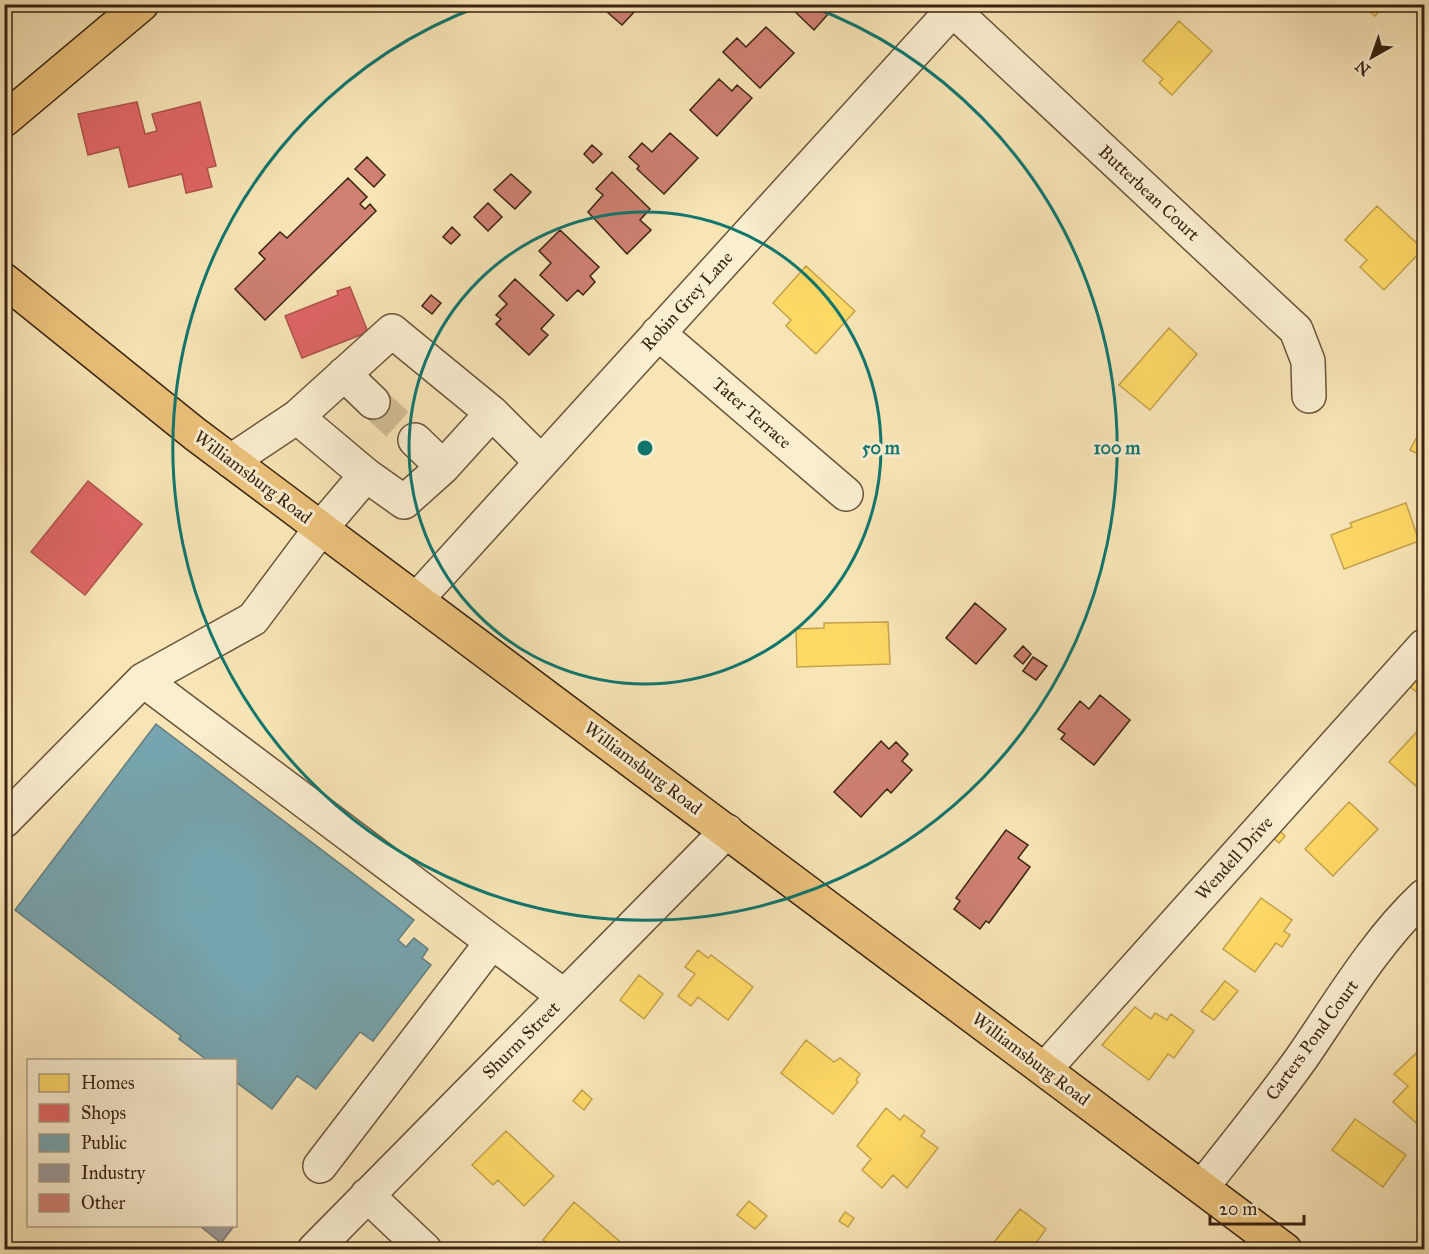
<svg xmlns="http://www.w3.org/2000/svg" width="1429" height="1254" viewBox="0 0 1429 1254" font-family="'IM FELL Great Primer',serif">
  <rect width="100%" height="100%" fill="#f8e5b6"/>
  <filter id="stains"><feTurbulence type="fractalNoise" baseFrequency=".00333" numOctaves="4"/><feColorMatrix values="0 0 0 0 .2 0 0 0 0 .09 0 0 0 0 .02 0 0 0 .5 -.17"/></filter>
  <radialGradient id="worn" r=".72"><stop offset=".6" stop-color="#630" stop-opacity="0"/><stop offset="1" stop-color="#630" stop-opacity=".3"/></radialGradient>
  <path fill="#ffd966" stroke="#c4a24c" stroke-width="1.5" d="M1362,4H1386L1375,16Z
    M1179,21L1212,51L1172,95L1159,83L1163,79L1143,61Z
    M1377,206L1423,249L1384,290L1360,267L1367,260L1345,240Z
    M806,266L855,311L816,354L786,326L791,320L773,303Z
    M1169,328L1197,354L1150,410L1119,385Z
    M1420,431L1424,432V457L1410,450Z
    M1406,503L1419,541L1344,569L1331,535L1352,527L1350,523Z
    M888,622L890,664L797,667L796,629L824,628V623Z
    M1417,673L1424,680V687L1419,694L1408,685Z
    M1424,724V781L1418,788L1389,762Z
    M1349,802L1378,829L1333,876L1305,849Z
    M1278,829L1285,836L1279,843L1271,836Z
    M1261,898L1292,920L1284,931L1290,935L1282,947L1276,943L1255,972L1223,949Z
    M698,950L708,958L711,955L753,987L728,1020L698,997L691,1006L678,996L695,974L685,967Z
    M639,975L663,994L644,1019L620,1000Z
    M1225,981L1238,991L1214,1020L1201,1011Z
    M1135,1007L1151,1019L1155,1013L1167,1020L1171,1014L1194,1031L1174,1058L1168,1054L1149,1080L1102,1045Z
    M806,1040L834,1062L840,1058L860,1074L856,1080L858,1082L833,1114L781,1073Z
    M1423,1047L1424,1049V1130L1393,1102L1408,1086L1394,1074Z
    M582,1090L592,1099L584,1110L573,1101Z
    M886,1108L900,1120L904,1115L925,1131L921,1136L938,1148L907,1188L893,1175L882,1188L862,1170L871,1159L857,1146Z
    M1355,1119L1406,1155L1383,1187L1332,1150Z
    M506,1131L554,1176L524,1206L498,1180L493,1185L472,1165Z
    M749,1201L767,1216L755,1229L737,1215Z
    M574,1202L624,1245L621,1250H555L543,1240Z
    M1020,1209L1046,1229L1031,1250H988Z
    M845,1212L854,1218L848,1227L839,1221Z"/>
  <path fill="#e06666" stroke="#ae524c" stroke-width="1.5" d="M137,102L145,134L157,131L152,114L200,102L216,166L207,168L212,187L186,193L182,174L129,187L119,147L88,155L78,114Z
    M350,287L368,332L302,358L285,316L338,295L337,291Z
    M88,481L142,524L85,595L31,552Z"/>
  <path fill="#76a5af" stroke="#647e80" stroke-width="1.5" d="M156,724L414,920L398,940L406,947L414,938L428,949L422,958L431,965L373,1041L360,1032L316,1089L297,1076L272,1109L236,1082V1060H207L179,1039L181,1036L15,910Z"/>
  <path fill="#999" stroke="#7c7670" stroke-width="1.5" d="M200,1226H234L221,1243Z"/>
  <path fill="#d08173" stroke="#3a2311" stroke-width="1.5" d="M613,4H630L636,10L622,25L607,12Z
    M787,4H837L814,30Z
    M766,27L794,53L760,88L723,52L737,38L746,47Z
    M719,79L732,91L737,85L752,98L717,136L690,110Z
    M670,133L698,158L664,194L637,169L639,166L629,157L642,143L652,152Z
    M592,145L602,154L593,163L584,154Z
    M367,157L385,175L374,187L355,169Z
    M612,172L650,209L640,220L651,230L627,254L588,212L603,195L596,189Z
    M511,174L531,192L515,209L494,190Z
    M348,178L367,197L360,204L365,209L370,204L376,211L265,320L235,289L265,259L259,253L280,232L287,238Z
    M488,203L502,217L488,231L474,217Z
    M452,227L460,235L451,244L443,237Z
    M560,230L599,267L590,276L595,282L583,295L578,290L567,301L540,275L551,263L539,251Z
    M515,279L554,315L541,329L548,335L529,355L496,324L501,319L496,315L507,304L499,296Z
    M431,295L441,303L432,314L422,306Z
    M975,603L1006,629L976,664L946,638Z
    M1023,646L1031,654L1023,664L1014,656Z
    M1033,657L1047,666L1036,680L1023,671Z
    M1100,695L1130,720L1094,765L1061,739L1065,734L1058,729L1080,701L1089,709Z
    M881,741L889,749L896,742L908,754L902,761L912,770L891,793L887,789L861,817L834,792Z
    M1006,830L1028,845L1018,858L1030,867L989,923L986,921L980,929L954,909L960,901L956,898Z"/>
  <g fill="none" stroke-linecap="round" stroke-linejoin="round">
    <path stroke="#d2be95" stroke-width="33" stroke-dasharray="33 16" stroke-linecap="butt" d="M373,402L415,440"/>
    <g stroke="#6a543a" stroke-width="36">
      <path id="minor" d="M953,10L1296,330L1308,361L1309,396
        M658,333L846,494
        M344,374L373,402
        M492,413L541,462
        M415,440L443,467
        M231,461L297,417
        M417,599L958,4
        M143,680L253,619L321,528L366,475L404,502L443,467L492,413L392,331L297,417L366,475
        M4,821L143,680L564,996
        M1045,1069L1424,646
        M320,1166L492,942
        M1202,1187C1236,1144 1271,1101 1303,1056C1340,1002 1376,941 1424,896
        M367,1195L425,1250
        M314,1250L727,831"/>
    </g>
    <g stroke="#3a2311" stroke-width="36">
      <path id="major" d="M4,120L142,4
        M4,280L195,434L1285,1250"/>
    </g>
    <use href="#minor" stroke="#faeed0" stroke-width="33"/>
    <use href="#major" stroke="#ecc27b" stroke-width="33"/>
  </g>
  <g fill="none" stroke="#0f766e" stroke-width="3">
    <circle cx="645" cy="448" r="236"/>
    <path d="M810 6A472 472 0 1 1 480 6"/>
  </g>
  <g text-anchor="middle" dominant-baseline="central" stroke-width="6" stroke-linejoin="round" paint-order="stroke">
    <g font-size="18" fill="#3a2311" stroke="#faeed0">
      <text transform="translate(1149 193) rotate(43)">Butterbean Court</text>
      <text transform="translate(687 301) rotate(-48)">Robin Grey Lane</text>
      <text transform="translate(752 413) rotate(41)">Tater Terrace</text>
      <text transform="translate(253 477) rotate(37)">Williamsburg Road</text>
      <text transform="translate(643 768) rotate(37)">Williamsburg Road</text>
      <text transform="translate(1234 858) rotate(-48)">Wendell Drive</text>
      <text transform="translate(521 1040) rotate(-45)">Shurm Street</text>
      <text transform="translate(1312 1040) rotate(-54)">Carters Pond Court</text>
      <text transform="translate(1031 1059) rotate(37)">Williamsburg Road</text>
    </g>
  </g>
  <circle cx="645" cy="448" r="9" fill="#0f766e" stroke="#faeed0" stroke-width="3"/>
  <g font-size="18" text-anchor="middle" font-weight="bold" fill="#0f766e" stroke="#faeed0" stroke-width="6" stroke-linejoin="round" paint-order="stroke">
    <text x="881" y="454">50 m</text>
    <text x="1117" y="454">100 m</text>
  </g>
  <rect width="1429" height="1254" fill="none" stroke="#f8e5b6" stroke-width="24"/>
  <rect x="6" y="6" width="1417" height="1242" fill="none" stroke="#3a2311" stroke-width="3"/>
  <rect x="12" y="12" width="1405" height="1230" fill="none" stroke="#3a2311" stroke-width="1.5"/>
  <rect x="27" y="1059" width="210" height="168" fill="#faeed0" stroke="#ad9d84" stroke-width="1.5"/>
  <rect x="39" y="1074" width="30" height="18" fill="#ffd966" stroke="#ad9d84" stroke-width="1.5"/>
  <text x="81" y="1089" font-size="18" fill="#3a2311">Homes</text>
  <rect x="39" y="1104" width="30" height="18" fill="#e06666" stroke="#ad9d84" stroke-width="1.5"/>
  <text x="81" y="1119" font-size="18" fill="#3a2311">Shops</text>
  <rect x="39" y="1134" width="30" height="18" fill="#76a5af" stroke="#ad9d84" stroke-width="1.5"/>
  <text x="81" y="1149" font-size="18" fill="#3a2311">Public</text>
  <rect x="39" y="1164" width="30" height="18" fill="#999999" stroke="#ad9d84" stroke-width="1.5"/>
  <text x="81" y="1179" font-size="18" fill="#3a2311">Industry</text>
  <rect x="39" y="1194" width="30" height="18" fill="#d08173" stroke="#ad9d84" stroke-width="1.5"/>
  <text x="81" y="1209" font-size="18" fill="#3a2311">Other</text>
  <g transform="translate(1372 57) rotate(220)" stroke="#faeed0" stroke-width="4.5" paint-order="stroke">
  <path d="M0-4.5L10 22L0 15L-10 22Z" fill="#3a2311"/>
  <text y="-9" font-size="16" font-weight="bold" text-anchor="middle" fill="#3a2311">N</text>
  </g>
  <path d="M1210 1215v9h94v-9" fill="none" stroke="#3a2311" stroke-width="3"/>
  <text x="1219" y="1215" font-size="18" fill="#3a2311" stroke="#faeed0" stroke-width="4.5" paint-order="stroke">20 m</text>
  <rect width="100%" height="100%" filter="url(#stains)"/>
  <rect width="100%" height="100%" fill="url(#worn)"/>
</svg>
